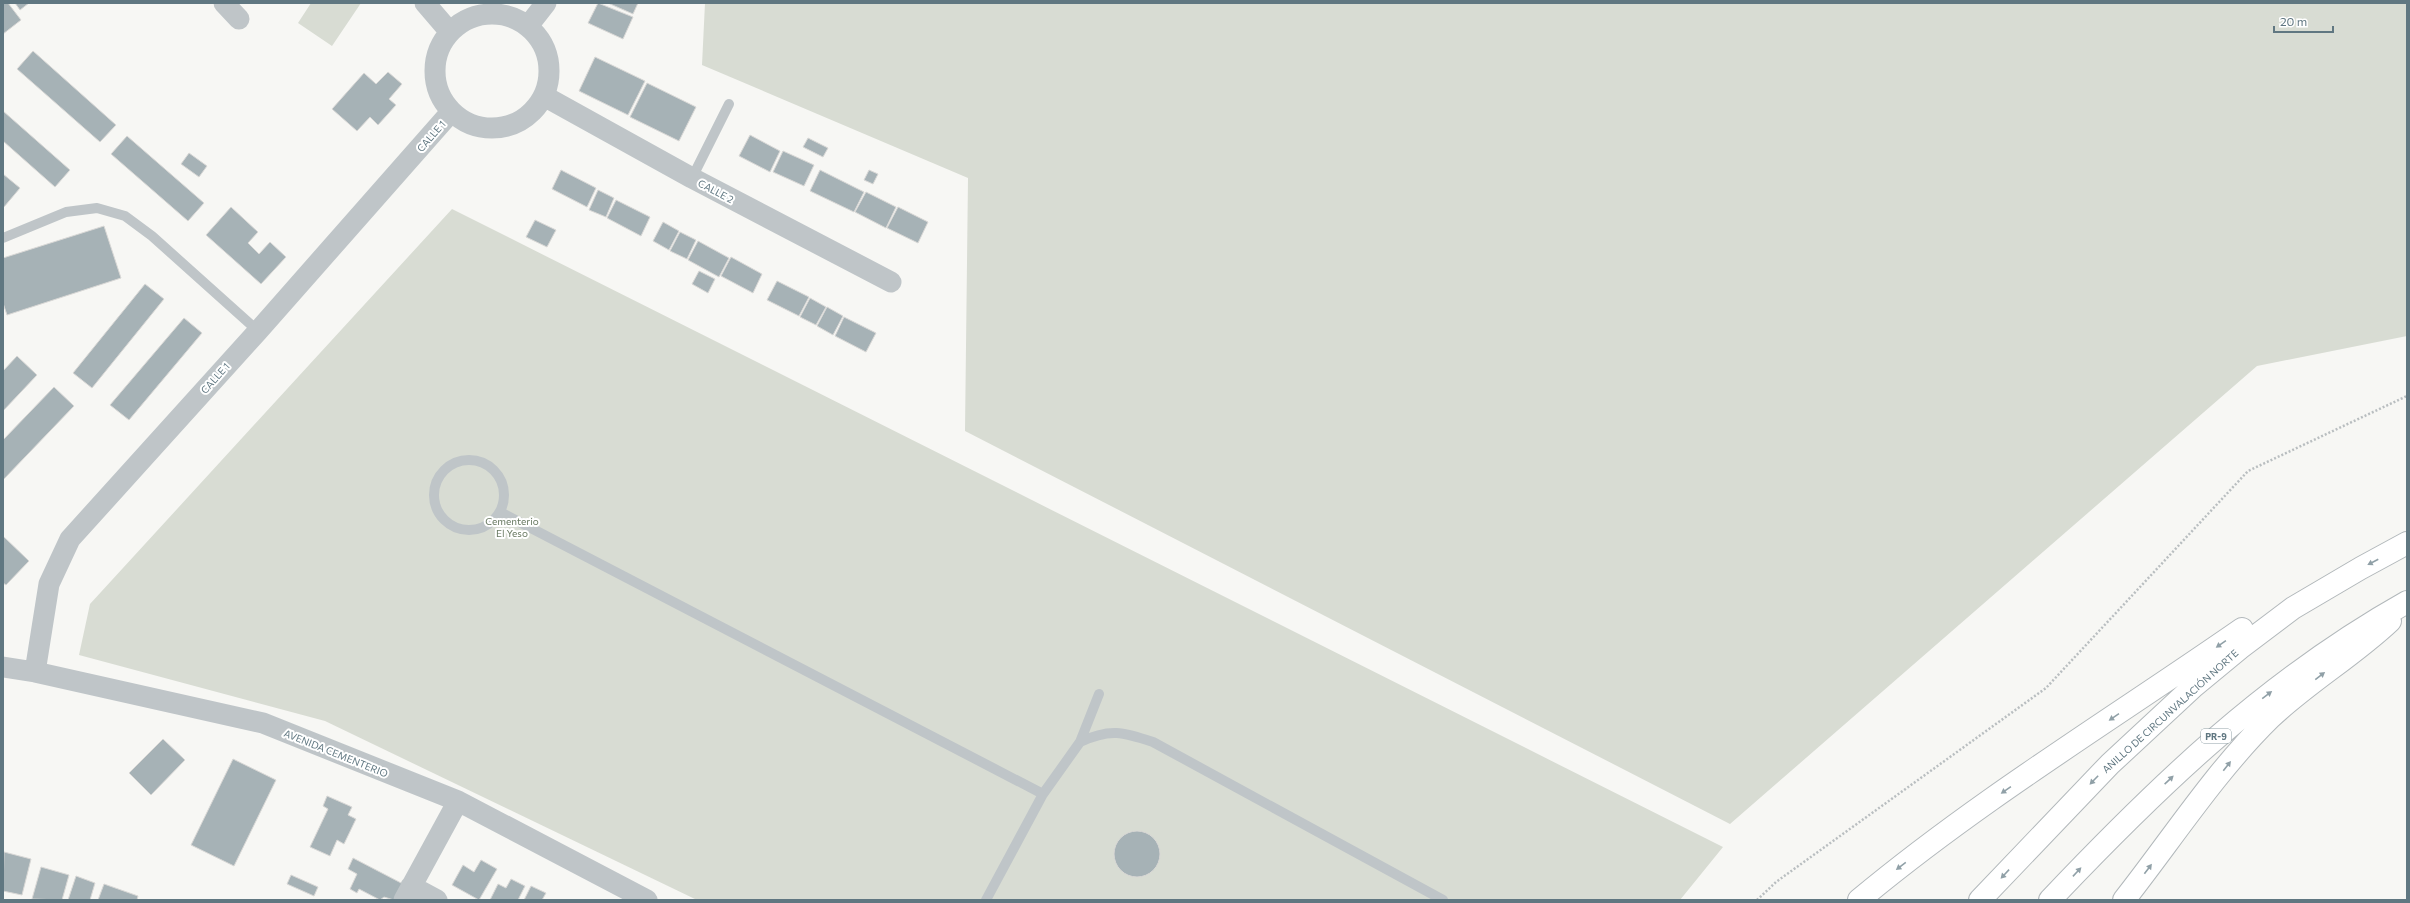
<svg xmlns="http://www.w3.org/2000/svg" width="2410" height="903" viewBox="0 0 2410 903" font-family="Commissioner,sans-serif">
  <rect width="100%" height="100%" fill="#f7f7f4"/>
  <path fill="#d8dcd3" d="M311,3H361L332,46L298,23Z
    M705,3H2407V336L2257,366L1730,824L965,431L968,178L702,65Z
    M452,209L1723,847L1680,900H697L325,721L79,655L90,604Z"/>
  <path fill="#a6b2b6" stroke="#d9d8d6" d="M3,3H8L21,20L3,34Z
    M15,3H29L20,10Z
    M598,3L633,17L623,39L588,23Z
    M608,3H638L633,14Z
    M33,51L116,125L100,142L17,69Z
    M595,57L645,81L628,115L579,91Z
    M388,72L402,84L389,99L396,105L378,125L370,117L357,131L332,109L364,73L376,84Z
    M647,83L696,107L679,141L630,117Z
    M3,111L70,170L55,187L3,141Z
    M750,135L780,151L770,172L739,156Z
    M127,136L204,203L188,221L111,154Z
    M808,138L828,148L823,157L803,147Z
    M783,151L814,165L804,186L773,172Z
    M189,153L207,166L199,177L181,164Z
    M561,170L596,188L587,207L552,189Z
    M820,170L864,192L854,212L810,191Z
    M869,170L878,174L873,184L864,180Z
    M3,174L20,188L4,207H3Z
    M598,190L614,198L606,217L589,210Z
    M866,192L896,207L886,228L855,212Z
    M616,200L650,217L641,236L607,218Z
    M231,207L258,232L248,243L259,254L270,242L286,257L261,284L206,235Z
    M898,207L928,222L918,243L887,228Z
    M535,220L556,230L547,247L526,237Z
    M663,222L679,231L669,250L653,241Z
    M104,226L121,278L7,315L3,303V258Z
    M680,232L696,240L687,259L670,251Z
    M698,241L729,258L719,277L688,260Z
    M731,257L762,274L753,293L721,276Z
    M699,271L715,279L708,293L692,284Z
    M777,281L809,297L799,316L767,300Z
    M145,284L164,299L92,388L73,373Z
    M810,298L826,307L816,325L800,317Z
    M827,307L843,316L833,335L817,326Z
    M844,317L876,333L866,352L835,336Z
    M184,318L202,333L129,420L110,405Z
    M17,356L37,375L3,411V371Z
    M54,387L74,406L3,480V440Z
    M3,536L29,561L6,585L3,583Z
    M163,739L185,760L151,795L129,773Z
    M233,759L276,780L234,866L191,845Z
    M327,796L352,807L348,815L356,819L344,844L337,840L330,856L310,847L328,809L323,806Z
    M1114 854a23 23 0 1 1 46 0a23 23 0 1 1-46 0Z
    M4,852L31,859L22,895L3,891Z
    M353,858L403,884L394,900L384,897L380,900L359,889L357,893L350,889L357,874L348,869Z
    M481,860L497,869L479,900L452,885L463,865L474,872Z
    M41,867L69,875L62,900L32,899Z
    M291,875L318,887L314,896L287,884Z
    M76,876L95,883L90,900H68Z
    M511,879L525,886L518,900H490L498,884L506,888Z
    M104,884L138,896L137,900H98Z
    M531,886L546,893L542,900H524Z"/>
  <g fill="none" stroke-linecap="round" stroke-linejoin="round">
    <g stroke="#b2b8bb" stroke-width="24">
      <path id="highway" d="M1859,900C1979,800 2114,718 2242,629
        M1980,900L2110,764L2194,686L2240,648L2293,608L2361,568L2407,543
        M2050,900C2159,785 2268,680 2407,602
        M2124,900C2172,839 2215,772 2270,718C2308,682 2353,656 2390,621"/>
    </g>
    <path stroke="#b9bec0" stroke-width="2.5" stroke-dasharray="2 2" stroke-linecap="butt" d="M1757,900L1776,882L2046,688L2248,471L2407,396"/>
    <path stroke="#bfc5c8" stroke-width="10" d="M692,178L729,104
      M3,238L66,212L97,208L125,216L152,236L258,331
      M434 495a35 35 0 1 1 70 0a35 35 0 1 1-70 0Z
      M500,512L1043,794
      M1080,742C1110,728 1123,732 1153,742L1443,900
      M986,900L1043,794L1080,742L1099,694"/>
    <path stroke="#bfc5c8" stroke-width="21" d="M224,3L239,19
      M425,3L449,31
      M435 71a57 57 0 1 1 114 0a57 57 0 1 1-114 0Z
      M528,26L546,3
      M544,96L692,178L891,282
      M3,667L35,672L263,723L458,801L647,900
      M35,672L49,584L70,539L258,331L451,112
      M411,886L437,900
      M404,900L458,801"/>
    <use href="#highway" stroke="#fff" stroke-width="22"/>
  </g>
  <defs><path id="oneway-solid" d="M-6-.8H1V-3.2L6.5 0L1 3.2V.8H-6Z"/></defs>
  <g fill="#90a0a7">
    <use href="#oneway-solid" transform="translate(2373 562) rotate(152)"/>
    <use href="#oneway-solid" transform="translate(2221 644) rotate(145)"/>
    <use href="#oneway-solid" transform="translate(2320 676) rotate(-38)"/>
    <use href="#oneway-solid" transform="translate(2267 695) rotate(-37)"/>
    <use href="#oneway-solid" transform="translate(2114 717) rotate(146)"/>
    <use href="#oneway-solid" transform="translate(2227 766) rotate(-52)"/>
    <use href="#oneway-solid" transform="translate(2094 780) rotate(134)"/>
    <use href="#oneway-solid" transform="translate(2169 780) rotate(-43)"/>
    <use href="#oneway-solid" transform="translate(2006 790) rotate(145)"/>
    <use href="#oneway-solid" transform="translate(1901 866) rotate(143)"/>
    <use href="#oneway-solid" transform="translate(2148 869) rotate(-53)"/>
    <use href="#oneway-solid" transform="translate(2077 872) rotate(-47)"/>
    <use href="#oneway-solid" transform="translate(2005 874) rotate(133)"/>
  </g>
  <g text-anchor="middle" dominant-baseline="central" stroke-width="4" stroke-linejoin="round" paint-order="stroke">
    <rect fill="#fff" stroke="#90a0a7" stroke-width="1" x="2201" y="729" width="30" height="14" rx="3"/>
    <g font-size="9" font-weight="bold" fill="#607781">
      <text x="2216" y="736">PR-9</text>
    </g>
    <g font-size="10" fill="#607781" stroke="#fff">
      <text transform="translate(431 136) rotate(-49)">CALLE 1</text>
      <text transform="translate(716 191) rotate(28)">CALLE 2</text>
      <text transform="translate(215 378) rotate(-48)">CALLE 1</text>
      <text transform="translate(2170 711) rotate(-42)">ANILLO DE CIRCUNVALACIÓN NORTE</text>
      <text transform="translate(336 753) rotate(22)">AVENIDA CEMENTERIO</text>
    </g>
    <g font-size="10" fill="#677860" stroke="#fff">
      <text x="512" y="521">Cementerio<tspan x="512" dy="12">El Yeso</tspan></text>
    </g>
  </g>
  <rect width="2410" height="903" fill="none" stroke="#607781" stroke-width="8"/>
  <path d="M2274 26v6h59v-6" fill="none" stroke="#607781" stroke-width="2"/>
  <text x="2280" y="26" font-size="12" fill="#607781" stroke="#ffffff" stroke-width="3" paint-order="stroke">20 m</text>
</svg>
